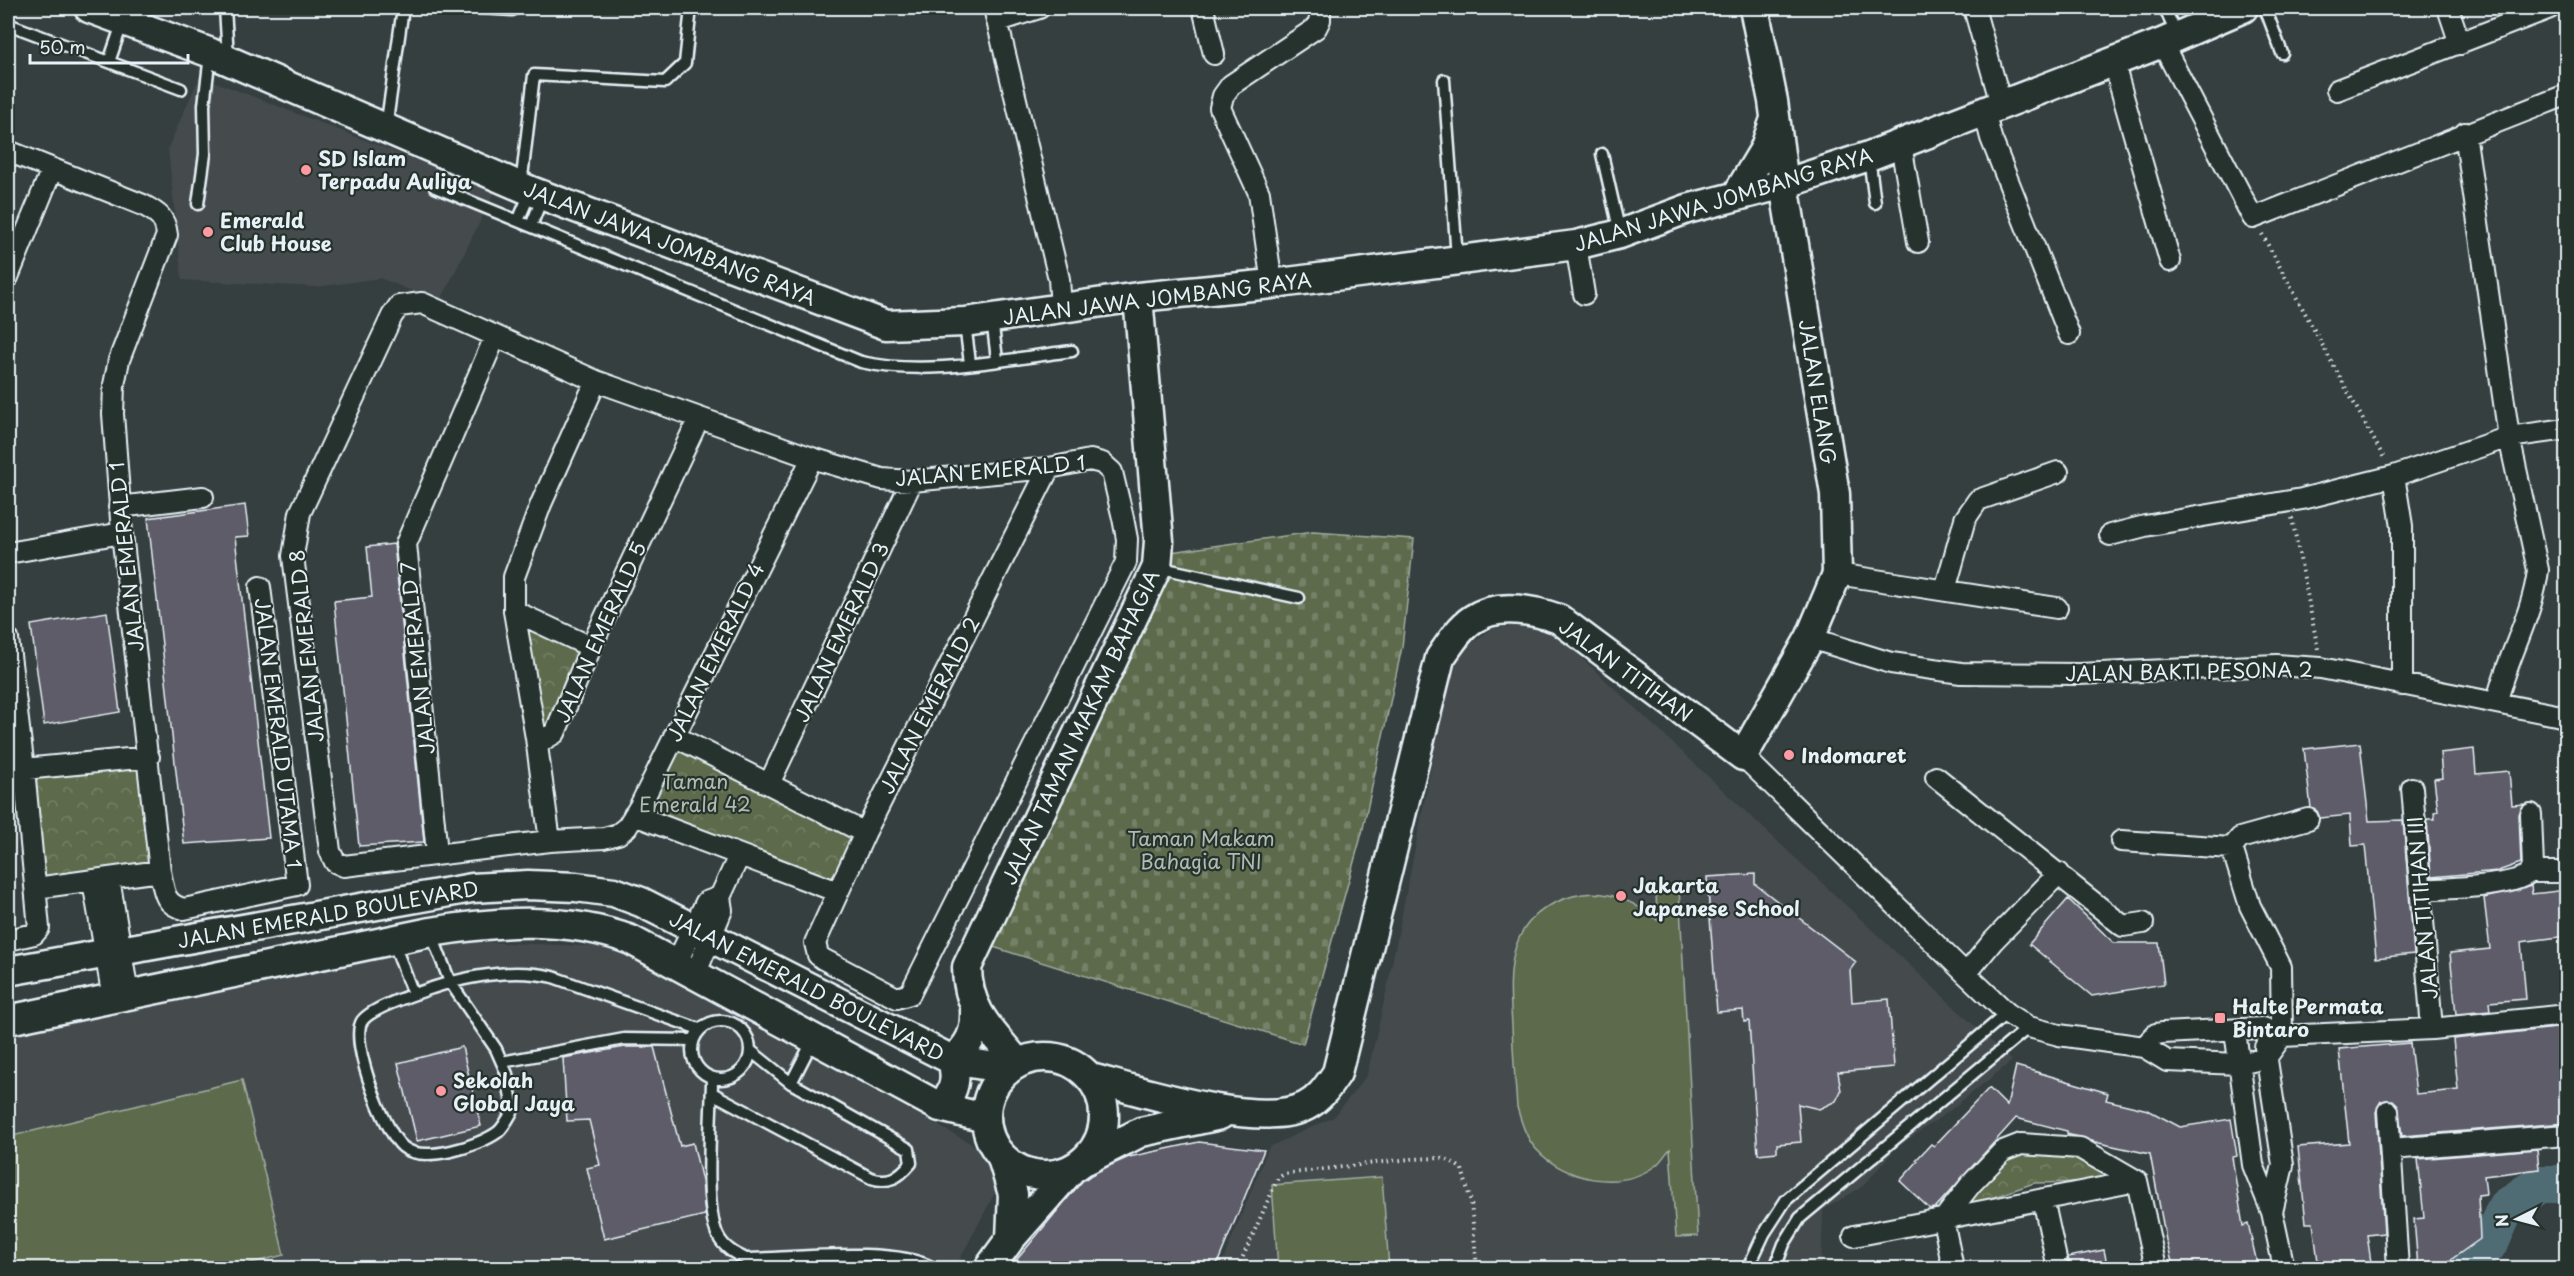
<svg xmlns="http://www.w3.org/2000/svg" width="2574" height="1276" viewBox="0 0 2574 1276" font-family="'Playpen Sans',sans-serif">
  <defs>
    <pattern id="cemetery-stones" width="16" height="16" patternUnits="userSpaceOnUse" patternTransform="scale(1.5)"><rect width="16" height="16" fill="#5d6b4c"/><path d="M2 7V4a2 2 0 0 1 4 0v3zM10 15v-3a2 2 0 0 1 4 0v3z" fill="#748167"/></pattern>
    <pattern id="park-crowns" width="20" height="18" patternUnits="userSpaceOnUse" patternTransform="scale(1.5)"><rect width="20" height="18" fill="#5d6b4c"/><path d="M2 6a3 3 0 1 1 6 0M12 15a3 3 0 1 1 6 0" fill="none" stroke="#748167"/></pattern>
  </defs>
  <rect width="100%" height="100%" fill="#363f3f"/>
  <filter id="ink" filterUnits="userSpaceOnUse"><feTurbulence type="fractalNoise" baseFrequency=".0167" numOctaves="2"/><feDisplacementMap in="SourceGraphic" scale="12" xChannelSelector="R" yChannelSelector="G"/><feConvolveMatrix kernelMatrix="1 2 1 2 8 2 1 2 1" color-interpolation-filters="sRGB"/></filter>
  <g filter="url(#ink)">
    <path fill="#454b4e" d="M200,76L495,191L440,302L380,278L317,287L182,280L168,148Z
      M1528,623L1555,633L2012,1061L1949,1111L1896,1148L1863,1186L1823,1210L1821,1268H1220L1269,1147L1334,1117L1367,1075L1387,989L1452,663L1468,646L1492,629Z
      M456,941L610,947L979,1148L999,1185L955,1268H8V1034Z"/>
    <path fill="url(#cemetery-stones)" stroke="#a2aea2" stroke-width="1.5" d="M1313,532L1414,539L1402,647L1362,833L1303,1044L990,946L1171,552Z"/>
    <path fill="url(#park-crowns)" stroke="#a2aea2" stroke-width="1.5" d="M514,611L591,647L555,733L536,738Z
      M674,736L865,833L838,892L634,815Z
      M149,757L160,871L36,888L24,769Z
      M2007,1150L2083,1152L2137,1181L2034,1183L1945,1214Z"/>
    <path fill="#5d6b4c" stroke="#a2aea2" stroke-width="1.5" d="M1679,888L1698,1236L1676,1237L1670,1149C1665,1154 1661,1162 1655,1166C1619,1192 1564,1180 1536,1149C1526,1138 1521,1121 1517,1107C1515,1080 1513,1052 1512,1025C1508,968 1506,915 1573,896C1605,887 1634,901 1657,920L1656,890Z
      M242,1080L284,1255L230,1268H8V1137Z
      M1382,1177L1389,1268H1278L1272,1185Z"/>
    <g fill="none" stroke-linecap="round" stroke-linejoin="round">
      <path stroke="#4f6c75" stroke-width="38" d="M2454,1268L2490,1243L2506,1207L2540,1184H2566"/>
    </g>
    <path fill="#5d5c68" stroke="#e8f1f8" stroke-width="1.5" d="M245,505L249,536L235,537L269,838L184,844L148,518Z
      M394,544L424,842L359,846L334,601L372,597L367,547Z
      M107,612L120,712L44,725L31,625Z
      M2360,743L2369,821L2403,820L2414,954L2376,958L2365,845L2352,846L2350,815L2320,818L2317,811L2311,808L2304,749Z
      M2474,749L2476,774L2509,771L2512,805L2525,804L2519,814L2521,863L2498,871L2431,877L2427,819H2435L2434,812L2438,811L2434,779L2442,778L2440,753Z
      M1755,874V884L1856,962L1850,970L1852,1002L1889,999L1894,1067L1838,1072L1841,1091L1836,1101L1819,1109L1798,1104L1801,1142L1777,1144V1152L1758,1154L1749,1021L1744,1022L1743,1010L1717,1012L1707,877Z
      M2531,886L2532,894L2566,890V936L2521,942L2526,999L2489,1002L2490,1011L2456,1014L2450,953L2490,949L2484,898Z
      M2068,899L2114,943H2159L2164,984L2092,996L2029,944Z
      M2566,1027V1123L2402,1136L2398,1105L2393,1100L2381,1101L2376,1112L2384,1233L2367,1235L2372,1269H2319L2313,1223H2306L2298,1147L2349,1143L2339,1049L2410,1043L2416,1094L2458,1090L2453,1039Z
      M462,1047L481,1126L417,1141L398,1063Z
      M625,1047H654L680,1146L693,1143L702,1181L705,1215L604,1239L587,1168L600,1165L589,1120L567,1121L563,1058Z
      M2016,1066L2108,1093L2106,1100L2148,1110L2180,1127L2231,1119L2237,1156L2232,1157L2243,1226L2248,1224L2257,1263L2237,1269H2174L2166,1240L2150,1154L2099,1143L2067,1134V1131L2016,1118L1935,1208L1930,1209L1900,1181L1918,1161L1916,1160L1931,1144L1934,1146L1989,1088L2007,1106Z
      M1199,1142L1264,1150L1215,1269H1009L1086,1176L1129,1157Z
      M2537,1149L2539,1169L2484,1176L2486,1194L2478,1195L2480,1239L2442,1266L2418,1267L2414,1219L2424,1218L2418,1159Z
      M2104,1250L2108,1269H2070L2068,1257Z"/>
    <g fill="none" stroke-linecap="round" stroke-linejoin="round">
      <g stroke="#e8f1f8" stroke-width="15">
        <path id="lane" d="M225,8L228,57
          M481,8L512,10
          M2165,8L2177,37
          M2265,8L2282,53
          M8,24L181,89
          M109,62L123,21
          M1444,80L1457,258
          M386,128L403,8
          M1602,154L1620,233
          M1869,157L1875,203
          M521,186L534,75L665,82L685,63L691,8
          M435,187L861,362C927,377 1005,359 1072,351
          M198,204L205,154L204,105L210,55
          M518,221L531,191
          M531,226L543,196
          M992,319L997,359
          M965,324L970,363
          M1157,567L1299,598
          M431,933L450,982L496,1049L507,1074L513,1110C509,1117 504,1127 498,1132C479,1146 423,1164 403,1147C385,1133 349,1041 362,1021C372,1007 415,994 432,988C469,976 514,968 553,977L699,1029
          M393,941L413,994
          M692 1050a29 29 0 1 1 58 0a29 29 0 1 1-58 0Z
          M502,1062L624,1039L693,1040
          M712,1078C712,1115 703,1205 718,1236C724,1248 735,1254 746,1259C793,1258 896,1246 933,1268
          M791,1083L813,1040
          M712,1093L871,1178C889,1184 899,1177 911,1163L909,1149L791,1083L751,1051
          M1748,1268L1764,1234L1786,1200L2007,1013
          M1775,1268L1784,1244L1800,1218L2029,1027"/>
      </g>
      <g stroke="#e8f1f8" stroke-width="24">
        <path id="street" d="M994,8L1059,279L1061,308
          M1203,8L1214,54
          M1974,8L2001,104
          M2448,8L2460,44
          M999,21L1039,8
          M2162,43L2253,218L2566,95
          M2113,61L2170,261
          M2337,90L2550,8
          M1984,111L1991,138L2069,334
          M2465,133L2509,437L2538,570C2533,615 2507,657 2497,701
          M1901,145L1918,242
          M8,151L143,205C158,213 165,217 167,235L119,360L114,385L113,414L122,533L160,871C164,890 163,904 184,909L297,885L260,587
          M1576,245L1584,294
          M8,277L52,169
          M1272,284L1259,193L1220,108L1223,96L1231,85L1316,28L1320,20V8
          M812,458L640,806L627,827L618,834L604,838L550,841L344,866L335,862L330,851L293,556L300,513L392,316L399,306L422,303L596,381L812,458L882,479L912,481L1049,468L1090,460L1102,463L1112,472L1123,518L1127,539L1126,562L910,994L897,998L823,959L818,955L815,943L865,833L1049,468
          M119,507L203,497
          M2110,535L2145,526L2302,499L2394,476
          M8,553L122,533
          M1837,574L2057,608
          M1945,590L1965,519L1978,500L2058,472
          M514,611L591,647
          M1810,638L1891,663L1961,673L2079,674L2276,665L2321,668L2566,717
          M8,639L24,769L39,928L34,934L8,940
          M2402,685V526L2394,476L2509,437L2566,429
          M674,736L865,833
          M536,738L543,740L555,733L591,647L699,418
          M1743,756L1966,974L2007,1013L2029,1027L2059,1035L2144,1047L2167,1061L2239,1064L2266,1058L2282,1036
          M24,769L149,757
          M1936,777L2123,926L2143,923
          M770,782L912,481
          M2412,788L2432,1029
          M634,815L838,892
          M550,841L536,738L514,611V577L541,504L596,381
          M2121,841L2232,848
          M437,853L406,544L495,337
          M2532,872H2566
          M109,878L128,994
          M93,881L113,998
          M36,888L160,871
          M2421,890C2443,888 2525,888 2533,868L2531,814
          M676,964L706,902L720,897
          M1966,974L1993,941L2059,873
          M695,975L722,910L720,897L739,856
          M2235,1031L2253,1165L2272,1212L2284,1268
          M2282,1036L2281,967L2250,906L2232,848L2240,838L2308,819
          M2144,1047L2156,1034L2163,1033L2263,1028L2282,1036L2432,1029L2566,1015
          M2265,1047L2283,1165L2272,1212
          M2388,1111L2398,1268
          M2391,1149L2566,1135
          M2043,1199L2058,1268
          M1943,1220L1971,1184L2003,1151L2021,1144L2080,1148L2137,1181L2156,1268
          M1943,1220L1953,1268
          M1854,1236L2137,1181"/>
      </g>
      <g stroke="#e8f1f8" stroke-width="33">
        <path id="secondary" d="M89,8L211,53L531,191L886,325L965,322L1138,297L1272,284L1576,245L1620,234L1687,209L1784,184L1869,156L2162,43L2243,8
          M1737,195L1764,150L1774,122
          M8,971L472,888L528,885L576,887L614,892L641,902L952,1060L1007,1069
          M8,1020L431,932C497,921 567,916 631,940L940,1107L985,1118
          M986 1116a59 59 0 1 1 118 0a59 59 0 1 1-118 0Z
          M1017,1062C991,1031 967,1010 967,967L1157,567L1159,541L1138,297
          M1091,1078C1140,1091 1261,1130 1306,1106C1320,1099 1328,1086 1337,1073L1440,658C1449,645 1459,628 1473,619C1498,603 1533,610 1559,619L1743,756L1810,638L1837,574L1835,494L1784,184L1773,101L1754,8
          M940,1107C954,1093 958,1079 952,1060C970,1046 976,1032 975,1010
          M1002,1158L1013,1194L1011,1238
          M1086,1160L1141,1132L1220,1115
          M989,1268L1011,1238L1071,1170"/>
      </g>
      <path stroke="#e8f1f8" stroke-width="4" stroke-dasharray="1.5 4.5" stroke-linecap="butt" d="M2262,234L2385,460
        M2292,518L2318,649
        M1238,1268L1278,1178L1284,1174L1409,1159L1442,1158L1451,1161L1462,1169L1471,1202L1477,1268"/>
      <use href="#lane" stroke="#26332d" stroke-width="10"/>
      <use href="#street" stroke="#26332d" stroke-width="20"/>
      <use href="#secondary" stroke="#26332d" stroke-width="28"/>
    </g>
  </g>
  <g fill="#ff9aa2" stroke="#26332d" stroke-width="2">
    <circle cx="306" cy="170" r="6"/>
    <circle cx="208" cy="232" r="6"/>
    <circle cx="1789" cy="755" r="6"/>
    <circle cx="1621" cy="896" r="6"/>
    <rect x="2214" y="1012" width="12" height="12" rx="3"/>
    <circle cx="441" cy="1091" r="6"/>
  </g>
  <g text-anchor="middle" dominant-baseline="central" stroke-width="4.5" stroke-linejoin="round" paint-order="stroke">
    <g font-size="20" font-weight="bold" fill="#e8f1f8" stroke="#26332d" text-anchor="start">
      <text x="318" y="158">SD Islam<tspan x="318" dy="23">Terpadu Auliya</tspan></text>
      <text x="220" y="220">Emerald<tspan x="220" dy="23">Club House</tspan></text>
      <text x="1801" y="755">Indomaret</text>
      <text x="1633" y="885">Jakarta<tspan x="1633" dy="23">Japanese School</tspan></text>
      <text x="2232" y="1006">Halte Permata<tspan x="2232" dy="23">Bintaro</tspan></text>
      <text x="453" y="1080">Sekolah<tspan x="453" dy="23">Global Jaya</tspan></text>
    </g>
    <g font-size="20" fill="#e8f1f8" stroke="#26332d">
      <text transform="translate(1723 199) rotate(-17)">JALAN JAWA JOMBANG RAYA</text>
      <text transform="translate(670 243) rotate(21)">JALAN JAWA JOMBANG RAYA</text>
      <text transform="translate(1157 298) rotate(-7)">JALAN JAWA JOMBANG RAYA</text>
      <text transform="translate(1818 392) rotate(81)">JALAN ELANG</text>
      <text transform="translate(990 470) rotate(-5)">JALAN EMERALD 1</text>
      <text transform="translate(126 557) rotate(-96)">JALAN EMERALD 1</text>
      <text transform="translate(600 632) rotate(-66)">JALAN EMERALD 5</text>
      <text transform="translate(841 632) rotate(-65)">JALAN EMERALD 3</text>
      <text transform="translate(306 646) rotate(-96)">JALAN EMERALD 8</text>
      <text transform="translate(715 652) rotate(-64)">JALAN EMERALD 4</text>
      <text transform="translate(417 658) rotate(-96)">JALAN EMERALD 7</text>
      <text transform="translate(1626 670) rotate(36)">JALAN TITIHAN</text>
      <text transform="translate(2189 671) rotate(-1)">JALAN BAKTI PESONA 2</text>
      <text transform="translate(929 705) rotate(-63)">JALAN EMERALD 2</text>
      <text transform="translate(1080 727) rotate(-65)">JALAN TAMAN MAKAM BAHAGIA</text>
      <text transform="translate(279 733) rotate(83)">JALAN EMERALD UTAMA 1</text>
      <text transform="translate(2422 908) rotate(-95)">JALAN TITIHAN III</text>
      <text transform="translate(328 914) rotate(-10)">JALAN EMERALD BOULEVARD</text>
      <text transform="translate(807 986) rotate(27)">JALAN EMERALD BOULEVARD</text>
    </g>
    <g font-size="20" fill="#b0bbb3" stroke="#26332d">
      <text x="695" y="781">Taman<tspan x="695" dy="23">Emerald 42</tspan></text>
      <text x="1201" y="838">Taman Makam<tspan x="1201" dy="23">Bahagia TNI</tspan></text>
    </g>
  </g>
  <rect width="2574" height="1276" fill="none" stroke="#26332d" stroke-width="30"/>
  <rect x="15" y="15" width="2544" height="1246" fill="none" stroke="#e8f1f8" stroke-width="2" filter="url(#ink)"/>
  <g transform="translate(2517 1219) rotate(264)" stroke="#26332d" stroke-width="4.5" paint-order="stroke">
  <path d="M0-4.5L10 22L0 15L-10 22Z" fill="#e8f1f8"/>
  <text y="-9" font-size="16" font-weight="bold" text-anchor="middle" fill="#e8f1f8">N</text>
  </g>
  <path d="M30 54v9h158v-9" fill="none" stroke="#e8f1f8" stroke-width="3"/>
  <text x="39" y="54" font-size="18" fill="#e8f1f8" stroke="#26332d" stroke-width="4.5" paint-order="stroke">50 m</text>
</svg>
